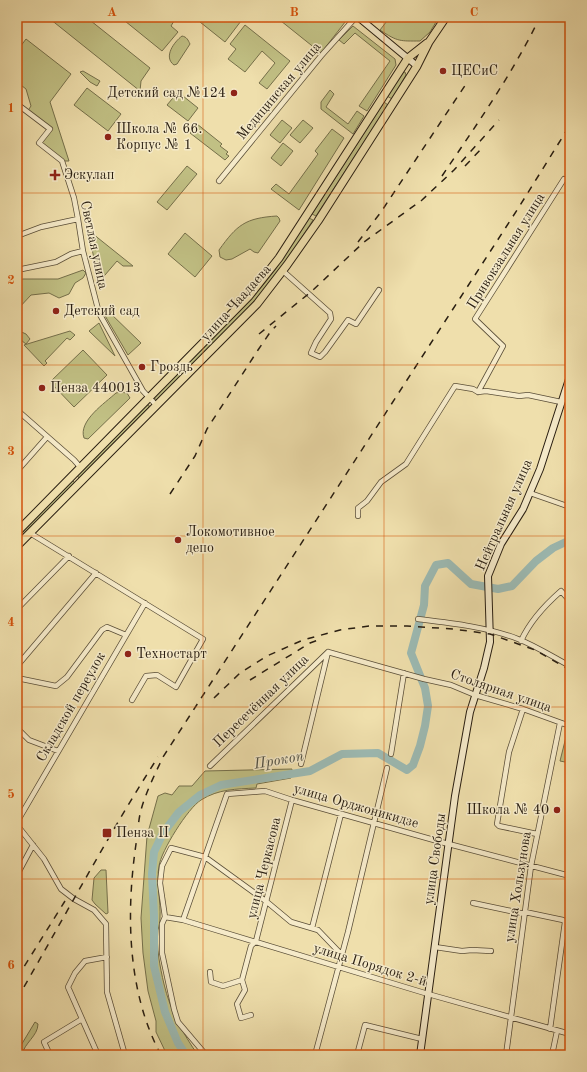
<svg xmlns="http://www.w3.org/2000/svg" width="587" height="1072" viewBox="0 0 587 1072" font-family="'Old Standard TT',serif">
  <rect width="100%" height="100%" fill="#efdfac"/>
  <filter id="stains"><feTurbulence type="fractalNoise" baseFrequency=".005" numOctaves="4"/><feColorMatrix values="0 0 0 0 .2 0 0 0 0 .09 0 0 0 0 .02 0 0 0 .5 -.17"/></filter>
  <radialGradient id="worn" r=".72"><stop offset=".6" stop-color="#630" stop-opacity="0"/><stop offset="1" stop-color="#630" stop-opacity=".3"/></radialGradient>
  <path fill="#c1c084" stroke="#756f4a" d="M52,17H86L150,68L141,81L140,91L50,19Z
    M120,17H169L174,21L171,26L178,32L162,51Z
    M204,17H236L241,21L225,42L200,22Z
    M276,17H349L321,53Z
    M390,17H439L430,32L420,41C400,41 398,42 380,30Z
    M245,25L290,61L267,89L259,83L275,63L262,51L245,72L228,59L236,49L230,44Z
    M353,26L395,59L396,65L367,111L359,106L390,61L355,33L344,44L339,40Z
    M182,36C187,37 188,40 190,44L177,64L174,65C163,57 174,42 182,36Z
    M26,39L71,74L50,102L69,161H62L39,143L50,129L27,112L31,106L26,89L17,82V51Z
    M83,71L100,81L97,86L90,82L80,72Z
    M402,72H405L406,75L392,99L387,96Z
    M87,88L121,114L108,131L74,105Z
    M330,90L334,94L326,107L348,124L357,111L364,116L353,134L321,109V102Z
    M178,92L198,108L188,121L167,105Z
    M384,102L388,105L316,216L312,214Z
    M282,120L292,128L280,143L270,135Z
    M303,120L313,128L300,143L290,135Z
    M197,124L222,144L220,146L228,152L226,154L229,156L225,160L190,133Z
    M332,129L344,138L299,210L271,189L276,184L289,194L318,154L315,151Z
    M283,143L293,151L281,166L271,158Z
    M187,166L197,174L167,210L157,202Z
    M277,216L279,218L280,221L258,253L254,252L250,249L232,259L226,260L220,257L219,250C237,225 245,218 277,216Z
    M309,218L313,220C301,238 290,257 277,274C241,319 198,359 157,400L155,399L154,397L239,312L263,285L275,270Z
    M88,230L133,266H123L117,261L99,282Z
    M185,233L212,256L195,277L168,254Z
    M83,270L86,273L83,278L75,283L69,294L59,298L49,293L31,295L17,310V280L23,279H58Z
    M108,311L141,343L128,355L104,314Z
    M99,323L115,356L89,331Z
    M17,330L26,334L30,339L26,344L17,337Z
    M70,331L75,335L70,340L67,338L45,361L47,363L44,366L24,345Z
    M83,350L107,375L74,407L50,382Z
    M120,392L127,393L130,398L88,439L84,438C78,421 105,403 116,393Z
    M147,405H149V407L79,478L77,475Z
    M72,480L75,483L17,541V535Z
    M566,737L570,738V763L560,761Z
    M292,769L291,778L257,784L256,788C237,789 218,789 201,800C188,808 161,851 159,866C156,881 161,902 160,918C160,922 159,926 158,930C156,947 160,967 164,984C170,1010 183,1034 198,1055H167L156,1032V1021L148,991L143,953L141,918L147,836L158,796L165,793L172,795L179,786H192L205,771Z
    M101,870H106L108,913L106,914L95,904L92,900L94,878Z
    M35,1022L38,1024C38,1036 24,1043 22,1055H17V1052Z"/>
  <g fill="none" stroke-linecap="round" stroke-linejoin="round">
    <path stroke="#9cbab3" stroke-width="8" d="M186,1055L178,1043L165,1012L154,966V916L152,874L154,852L163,833L179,812L200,795L221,785L310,771L342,754L378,753L407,770L413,765L420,746L425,726L428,706L425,688L411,653L424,605L425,586L436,565L448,563L471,584L498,589L512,586L536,561L553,548L570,540"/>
    <g stroke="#5a4e38" stroke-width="6">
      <path id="minor" d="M17,104L50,129L39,143L62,161L74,198L78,219L83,251L99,313L143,391L157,406
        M219,181L321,56L356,17
        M17,236L41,227L78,219
        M17,270L56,262L71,254L83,251
        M283,271L330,313L331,319L316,342L311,353L320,357L325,352L348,320L356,324L379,290
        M478,392L503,346L475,319L564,179
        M17,410L74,460L81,468
        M17,471L47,437
        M530,493L570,507
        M358,516V508L367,501L381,482L406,464L455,386L473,389L478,392L486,391L519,396L528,395L561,402
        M30,533L203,639L176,687L157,675L146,676L132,700
        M17,609L69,556
        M418,619C451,623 487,627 518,639C536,646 553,657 570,666
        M521,641C530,621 545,605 561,591L570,601
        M328,652L424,679L451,685L475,695L523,709L570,726
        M17,666L96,573
        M17,678L56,686L67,677L102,630L107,627L126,635
        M523,709L509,752L497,824L499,826L537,834
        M17,728L29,740L58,751
        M391,754L404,673
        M301,764L328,652
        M210,766L328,652
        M17,822L145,603
        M17,825L44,859L61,889L74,899L94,910L106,924L107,992L125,1055
        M17,875L33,845
        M473,903L525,914
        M525,912L563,920L565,922L550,1029
        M165,917L183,920L428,994L570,1034
        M183,920L227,794L265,791L292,800L441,842L570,876
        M312,928L341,814
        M435,947L462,951L472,950L491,951
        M210,972L211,982L223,986L242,980
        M251,1015L241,1018L237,1004L245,990L242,980L251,946L256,941L292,800
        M50,1055L44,1042L82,1019
        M98,1055L68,987L75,973L85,961L107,957
        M206,1055L178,1022L174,1009L162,953V924L165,917L160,883L162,866L171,848L205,857L267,902L291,922L318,930L342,955
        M315,1055L348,932L387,768
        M357,1055L365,1025L422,1039
        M506,1055L531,866L560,723
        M552,1055L557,1031"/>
    </g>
    <g stroke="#291e11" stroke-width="8">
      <path id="secondary" d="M358,17L417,66
        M420,1055L455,796L470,712L484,668L490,642L488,576L501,544L523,509L540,469L570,376"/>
    </g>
    <g stroke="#291e11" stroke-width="9">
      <path id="primary" d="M17,532L249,296L279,258L408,58L427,43
        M17,546L257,304L287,265L318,221L417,66L429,42L446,17"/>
    </g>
    <use href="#minor" stroke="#f5eac9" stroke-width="4.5"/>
    <use href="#secondary" stroke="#f5eac9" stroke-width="6"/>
    <use href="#primary" stroke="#efdfac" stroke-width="7"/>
    <path stroke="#291e11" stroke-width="1.5" stroke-dasharray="7 7" stroke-linecap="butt" d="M465,166L483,147
      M442,176C477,124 513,73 540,17
      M358,242L381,212L466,84
      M259,334L312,291L364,242L422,200L454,170L499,120
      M170,494L195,456L207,429L258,350L271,331L276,326
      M250,680L310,643L318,640
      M214,698L240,673L267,656L303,640L340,630L369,626H407L453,629L490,634L535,650L570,670
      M17,978L65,901
      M17,999C64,918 108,835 158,757
      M161,1055C127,992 126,913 136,844C138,833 138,821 141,810C146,792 155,774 163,757L519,207L570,125"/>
  </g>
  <path fill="none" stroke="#d5530c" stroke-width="1" stroke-opacity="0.55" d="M203,17V1055M384,17V1055M17,193H570M17,365H570M17,536H570M17,707H570M17,879H570"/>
  <g fill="#8f2418" stroke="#f5eac9" stroke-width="1.5">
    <circle cx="443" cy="71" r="4"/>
    <circle cx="234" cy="93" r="4"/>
    <circle cx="108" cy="137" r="4"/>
    <path d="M53 169h4v4h4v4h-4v4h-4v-4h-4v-4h4z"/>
    <circle cx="56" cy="311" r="4"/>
    <circle cx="142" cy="367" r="4"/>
    <circle cx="42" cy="388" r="4"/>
    <circle cx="178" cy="540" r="4"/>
    <circle cx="128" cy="654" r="4"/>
    <circle cx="557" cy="810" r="4"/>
    <rect x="102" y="828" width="10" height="10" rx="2"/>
  </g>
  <g text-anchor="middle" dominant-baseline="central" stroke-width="3" stroke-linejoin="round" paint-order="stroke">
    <g font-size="14" fill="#291e11" stroke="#f5eac9" text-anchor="start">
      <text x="451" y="71">ЦЕСиС</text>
      <text x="226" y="93" text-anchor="end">Детский сад №124</text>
      <text x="116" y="129">Школа № 66.<tspan x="116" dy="16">Корпус № 1</tspan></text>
      <text x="64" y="175">Эскулап</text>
      <text x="64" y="311">Детский сад</text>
      <text x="150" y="367">Гроздь</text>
      <text x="50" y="388">Пенза 440013</text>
      <text x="186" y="532">Локомотивное<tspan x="186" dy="16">депо</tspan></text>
      <text x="136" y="654">Техностарт</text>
      <text x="549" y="810" text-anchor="end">Школа № 40</text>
      <text x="116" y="833">Пенза II</text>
    </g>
    <g font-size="14" fill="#291e11" stroke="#f5eac9">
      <text transform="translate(279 91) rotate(-50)">Медицинская улица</text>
      <text transform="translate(94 245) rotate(78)">Светлая улица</text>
      <text transform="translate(506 251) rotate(-58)">Привокзальная улица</text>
      <text transform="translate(236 303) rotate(-48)">улица Чаадаева</text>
      <text transform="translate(504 515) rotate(-66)">Нейтральная улица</text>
      <text transform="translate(501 691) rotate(19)">Столярная улица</text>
      <text transform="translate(261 701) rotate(-44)">Пересечённая улица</text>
      <text transform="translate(71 707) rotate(-60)">Складской переулок</text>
      <text transform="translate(356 806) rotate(16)">улица Орджоникидзе</text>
      <text transform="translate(435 859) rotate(-82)">улица Свободы</text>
      <text transform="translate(264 868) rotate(-76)">улица Черкасова</text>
      <text transform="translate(518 887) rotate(-81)">улица Хользунова</text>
      <text transform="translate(370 965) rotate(17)">улица Порядок 2-й</text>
    </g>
    <g font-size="15" font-style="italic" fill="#4c4d42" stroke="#f5eac9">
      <text transform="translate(279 761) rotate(-10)">Прокоп</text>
    </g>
  </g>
  <rect width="587" height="1072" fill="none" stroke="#efdfac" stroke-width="44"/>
  <rect x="22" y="22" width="543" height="1028" fill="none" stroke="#d5530c" stroke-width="1.5"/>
  <g font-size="13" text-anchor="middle" font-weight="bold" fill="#d5530c">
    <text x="112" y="16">A</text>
    <text x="294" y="16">B</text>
    <text x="474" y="16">C</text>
    <text x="11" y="112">1</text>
    <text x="11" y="284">2</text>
    <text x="11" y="455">3</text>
    <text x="11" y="626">4</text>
    <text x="11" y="798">5</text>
    <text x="11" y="969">6</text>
  </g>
  <rect width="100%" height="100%" filter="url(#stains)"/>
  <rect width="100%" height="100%" fill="url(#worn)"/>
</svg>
